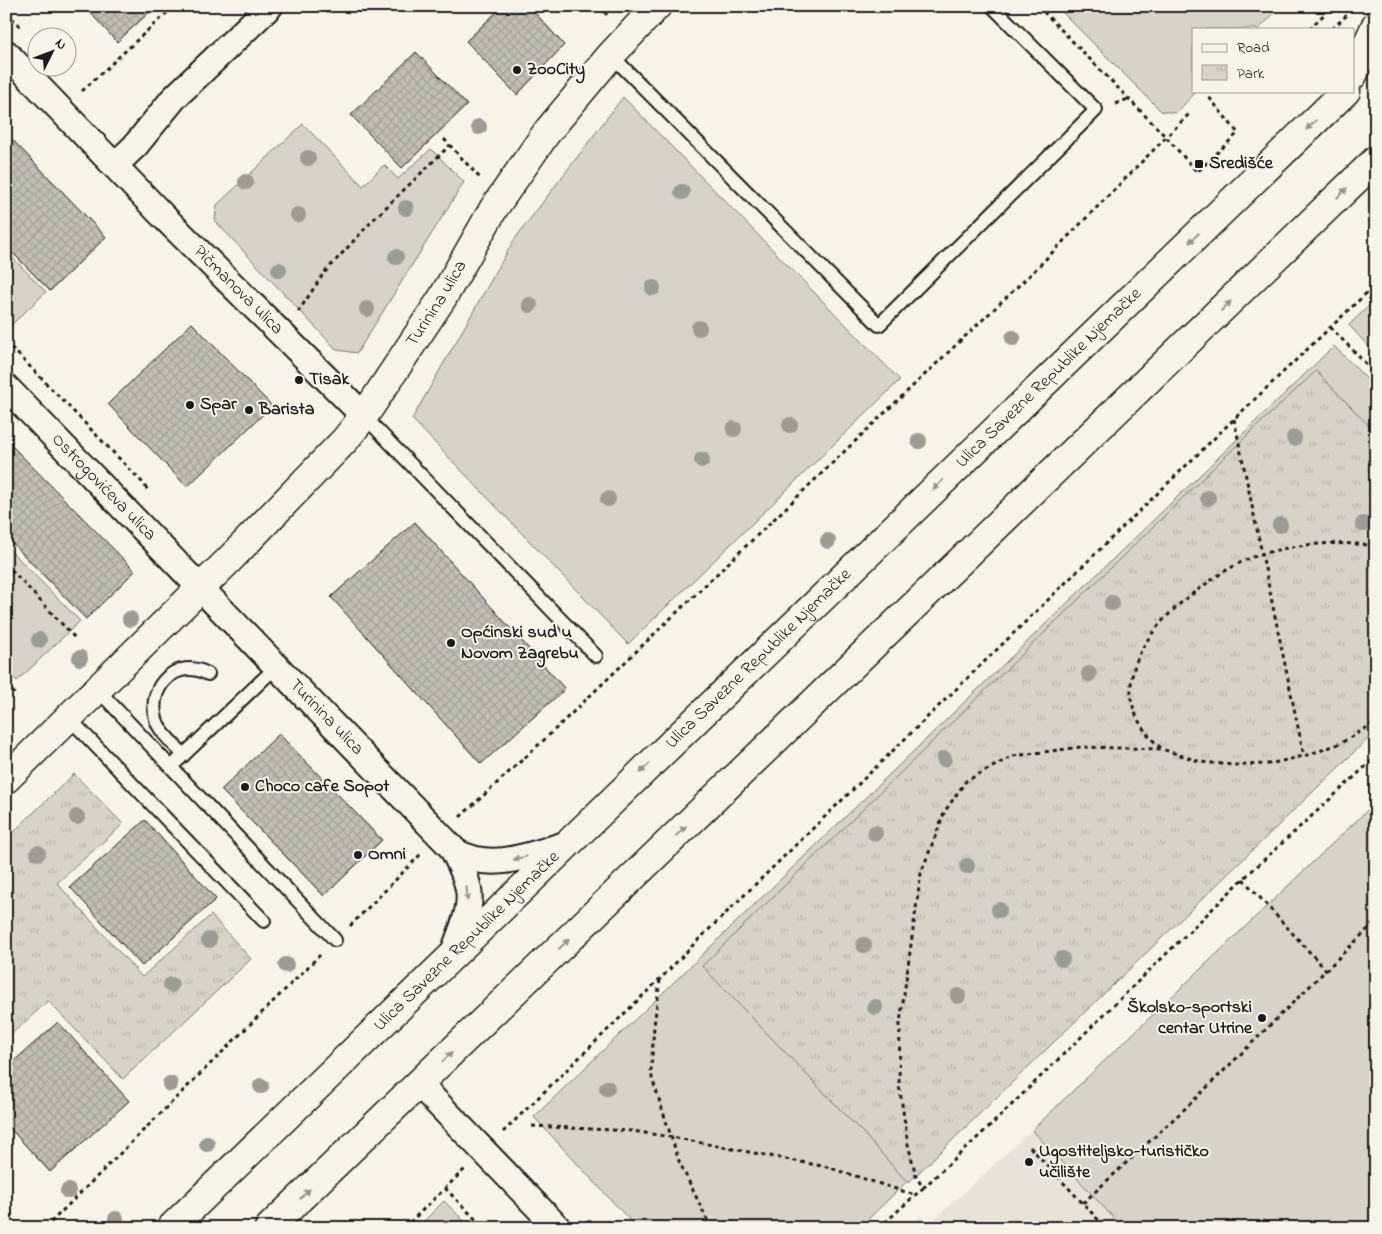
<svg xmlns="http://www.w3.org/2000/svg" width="1382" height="1234" viewBox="0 0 1382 1234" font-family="'Indie Flower',sans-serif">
  <defs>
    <pattern id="park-tufts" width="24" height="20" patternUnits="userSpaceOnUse" patternTransform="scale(1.25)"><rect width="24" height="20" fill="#d7d3cb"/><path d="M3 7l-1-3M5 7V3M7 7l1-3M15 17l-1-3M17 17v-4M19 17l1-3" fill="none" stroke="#b8b5ae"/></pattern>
    <pattern id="building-cross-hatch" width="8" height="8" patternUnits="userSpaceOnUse" patternTransform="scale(1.25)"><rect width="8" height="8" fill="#c0beb5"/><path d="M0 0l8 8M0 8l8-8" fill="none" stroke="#a4a39b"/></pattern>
  </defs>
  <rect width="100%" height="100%" fill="#f7f3e8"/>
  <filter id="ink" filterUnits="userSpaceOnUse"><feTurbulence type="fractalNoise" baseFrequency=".02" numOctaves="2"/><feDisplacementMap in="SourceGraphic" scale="10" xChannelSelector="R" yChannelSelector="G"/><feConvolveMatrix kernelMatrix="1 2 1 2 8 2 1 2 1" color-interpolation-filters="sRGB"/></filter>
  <g filter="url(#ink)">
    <path fill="#e6e3d9" d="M1032,1130L1123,1228H908L920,1216L929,1224Z"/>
    <path fill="#d7d3cb" stroke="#7a7874" d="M1056,6H1281L1259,29H1193V91H1197L1176,113L1161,111Z
      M623,97L900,380L628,644L412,419L514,240Z
      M303,124L363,186L384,165L398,179L431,149L464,182L357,353L337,350L215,221L217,205Z
      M6,251L46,292L8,328L6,326Z
      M1376,299V355L1349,325Z
      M1334,346L1376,388V725L859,1228H637L534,1117Z
      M6,546L80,621L17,681L6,671Z
      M1376,802V1228H1123L1032,1130Z
      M444,1201L471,1228H417Z"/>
    <path fill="url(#park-tufts)" stroke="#7a7874" d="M1316,371L1376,433V731L908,1183L864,1134L702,966L1239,443Z
      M74,774L123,824L57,883L142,977L211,915L251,959L123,1079L48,1001L6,1039V839Z"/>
    <path fill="url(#building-cross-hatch)" stroke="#1c1c1c" d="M84,6H156L117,42Z
      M503,6H529L564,45L517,95L466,41Z
      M416,52L467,105L402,168L351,115Z
      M6,133L106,237L50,291L6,246Z
      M192,323L272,406L187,487L108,404Z
      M6,440L135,571L86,619L6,537Z
      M415,522L565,689L481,764L331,597Z
      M279,734L382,840L324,896L221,790Z
      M145,820L216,899L142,966L70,887Z
      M58,1022L129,1101L50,1172L6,1124V1068Z"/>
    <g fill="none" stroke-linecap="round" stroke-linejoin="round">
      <g stroke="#1c1c1c" stroke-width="16">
        <path id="service" d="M611,55L879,325L1096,110L992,6
          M364,416L596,656
          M98,690L335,940
          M69,718L264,921
          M184,755C174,744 160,733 156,719C147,686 177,657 208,674
          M171,767L276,667"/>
      </g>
      <g stroke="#1c1c1c" stroke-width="29">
        <g id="minor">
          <path id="s1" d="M6,53L161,214L364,416"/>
          <path d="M115,165L135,146L174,98L270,6"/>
          <path id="s2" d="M6,387L456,852C492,872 530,855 567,844"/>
          <path d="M452,848C459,862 467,877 469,893C471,913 459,936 453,954"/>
          <path d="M419,1084L558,1228"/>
        </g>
      </g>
      <g stroke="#1c1c1c" stroke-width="31">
        <g id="tertiary">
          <path id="s3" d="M6,779L229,560L345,440L364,416L443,297L494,208L547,132L611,55L657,6"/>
        </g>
      </g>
      <g stroke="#1c1c1c" stroke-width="31">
        <g id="secondary">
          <path d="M1353,75L1376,25"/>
          <path id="s4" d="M171,1228L1346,91"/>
          <path d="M269,1228L1376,160"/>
        </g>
      </g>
      <path stroke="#1c1c1c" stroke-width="3" stroke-dasharray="4 4" stroke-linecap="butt" d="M599,6L608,16
        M1038,6L1166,137L1197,172L1238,133L1208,96
        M6,12L23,29
        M1309,29L1333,6
        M1332,29L1348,14
        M82,91L174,6
        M1116,104L1128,99
        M444,139L480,178
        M298,312L324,273L374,219L450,145
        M1330,327L1376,374
        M6,342L143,483L149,492
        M1234,419L1304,756
        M6,564L75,638
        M6,685L17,696
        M1161,748C1098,693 1145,627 1199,589C1219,574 1239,561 1262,554C1299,543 1338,541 1376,546
        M460,817L545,739L897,401L1032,273L1190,113
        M1243,879L1326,970
        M350,926L421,854
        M660,980L654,1026L651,1071L652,1078L679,1161L711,1228
        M532,1126L632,1131L671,1137L827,1167L915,1195
        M503,1132L666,973L693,945L1234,419L1376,284
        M1030,1147L1106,1228
        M445,1188L484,1228
        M923,1188L990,1126L1243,879L1376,757
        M1083,1203L1192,1102L1376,921
        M45,1228L320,955
        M404,1228L465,1169
        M879,1228L923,1188L916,1176L908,1144L899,1084L900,1023L921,873L945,811L966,781L1013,756L1081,747L1162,749L1201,762L1234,765L1269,764L1304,756L1325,749L1341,743L1376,722"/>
      <use href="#service" stroke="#f7f3e8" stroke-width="12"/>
      <use href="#minor" stroke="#f7f3e8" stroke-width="25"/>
      <use href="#tertiary" stroke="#f7f3e8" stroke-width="28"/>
      <use href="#secondary" stroke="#f7f3e8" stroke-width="28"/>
    </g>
    <g fill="#9d9b95">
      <circle cx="479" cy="127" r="8"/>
      <circle cx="308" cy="158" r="8"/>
      <circle cx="246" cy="182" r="8"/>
      <circle cx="682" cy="192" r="8"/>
      <circle cx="406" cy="208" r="8"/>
      <circle cx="298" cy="215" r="8"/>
      <circle cx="396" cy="257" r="8"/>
      <circle cx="279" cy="270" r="8"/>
      <circle cx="653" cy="288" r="8"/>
      <circle cx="530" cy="305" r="8"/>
      <circle cx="367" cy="309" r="8"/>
      <circle cx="699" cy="328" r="8"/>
      <circle cx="1013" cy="338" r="8"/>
      <circle cx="790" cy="425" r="8"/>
      <circle cx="734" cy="429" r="8"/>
      <circle cx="1294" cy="438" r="8"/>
      <circle cx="919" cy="441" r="8"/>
      <circle cx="702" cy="460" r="8"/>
      <circle cx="1208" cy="498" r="8"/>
      <circle cx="608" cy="499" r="8"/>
      <circle cx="1363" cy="524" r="8"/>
      <circle cx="1280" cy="525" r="8"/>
      <circle cx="828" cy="541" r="8"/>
      <circle cx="1112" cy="603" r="8"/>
      <circle cx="130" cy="619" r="8"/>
      <circle cx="39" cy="640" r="8"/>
      <circle cx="80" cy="658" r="8"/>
      <circle cx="1089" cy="674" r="8"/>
      <circle cx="944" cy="759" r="8"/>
      <circle cx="77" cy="817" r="8"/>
      <circle cx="875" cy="833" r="8"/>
      <circle cx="38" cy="853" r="8"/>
      <circle cx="967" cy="866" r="8"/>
      <circle cx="999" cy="910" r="8"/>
      <circle cx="209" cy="940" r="8"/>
      <circle cx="864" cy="945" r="8"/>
      <circle cx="1062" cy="959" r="8"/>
      <circle cx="286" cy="965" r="8"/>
      <circle cx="171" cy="985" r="8"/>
      <circle cx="958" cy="996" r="8"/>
      <circle cx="875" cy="1007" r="8"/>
      <circle cx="170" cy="1084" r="8"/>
      <circle cx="261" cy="1086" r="8"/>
      <circle cx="607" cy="1088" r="8"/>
      <circle cx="207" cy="1144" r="8"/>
      <circle cx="68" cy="1191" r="8"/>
      <circle cx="116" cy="1219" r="8"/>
    </g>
    <defs><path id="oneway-solid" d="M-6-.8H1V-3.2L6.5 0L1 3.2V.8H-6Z" transform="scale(1.25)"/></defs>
    <g fill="#94928c">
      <use href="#oneway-solid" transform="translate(1311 125) rotate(136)"/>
      <use href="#oneway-solid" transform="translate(1342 193) rotate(-44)"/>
      <use href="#oneway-solid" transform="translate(1194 238) rotate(136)"/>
      <use href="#oneway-solid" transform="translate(1226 306) rotate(-44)"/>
      <use href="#oneway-solid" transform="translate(938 485) rotate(136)"/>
      <use href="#oneway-solid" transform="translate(645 768) rotate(136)"/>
      <use href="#oneway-solid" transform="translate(681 831) rotate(-44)"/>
      <use href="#oneway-solid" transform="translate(520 858) rotate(166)"/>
      <use href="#oneway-solid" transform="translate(467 894) rotate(86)"/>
      <use href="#oneway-solid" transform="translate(564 944) rotate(-44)"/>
      <use href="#oneway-solid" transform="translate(447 1057) rotate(-44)"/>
      <use href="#oneway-solid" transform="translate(305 1194) rotate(-44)"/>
    </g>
  </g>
  <g fill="#1c1c1c" stroke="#f7f3e8" stroke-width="2">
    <circle cx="517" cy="70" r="5"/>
    <rect x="1194" y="159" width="10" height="10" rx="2.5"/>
    <circle cx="299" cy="380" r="5"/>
    <circle cx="190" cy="405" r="5"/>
    <circle cx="249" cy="410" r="5"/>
    <circle cx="451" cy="643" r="5"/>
    <circle cx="245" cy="787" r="5"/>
    <circle cx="358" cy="855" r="5"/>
    <circle cx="1262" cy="1018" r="5"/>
    <circle cx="1029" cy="1162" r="5"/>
  </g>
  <g text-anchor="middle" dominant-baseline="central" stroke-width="4" stroke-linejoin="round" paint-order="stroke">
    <g font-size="18" font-weight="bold" fill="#1c1c1c" stroke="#f7f3e8" text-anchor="start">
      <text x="527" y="70">ZooCity</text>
      <text x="1209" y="164">Središće</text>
      <text x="309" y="380">Tisak</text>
      <text x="200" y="405">Spar</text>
      <text x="259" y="410">Barista</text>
      <text x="461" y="633">Općinski sud u<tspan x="461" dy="21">Novom Zagrebu</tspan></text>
      <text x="255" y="787">Choco cafe Sopot</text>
      <text x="368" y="855">Omni</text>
      <text x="1252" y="1008" text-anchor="end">Školsko-sportski<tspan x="1252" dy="21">centar Utrine</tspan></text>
      <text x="1039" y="1152">Ugostiteljsko-turističko<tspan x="1039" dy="21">učilište</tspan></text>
    </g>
    <g font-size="18" fill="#1c1c1c" stroke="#f7f3e8">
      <text stroke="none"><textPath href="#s1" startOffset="332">Pičmanova ulica</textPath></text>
      <text stroke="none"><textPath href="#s3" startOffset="644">Turinina ulica</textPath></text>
      <text stroke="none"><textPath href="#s4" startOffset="1222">Ulica Savezne Republike Njemačke</textPath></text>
      <text stroke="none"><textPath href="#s2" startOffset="140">Ostrogovićeva ulica</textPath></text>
      <text stroke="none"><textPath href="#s4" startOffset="818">Ulica Savezne Republike Njemačke</textPath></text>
      <text stroke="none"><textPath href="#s2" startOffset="460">Turinina ulica</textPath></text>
      <text stroke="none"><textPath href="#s4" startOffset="412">Ulica Savezne Republike Njemačke</textPath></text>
    </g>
  </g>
  <rect width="1382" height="1234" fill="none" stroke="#f7f3e8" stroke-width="25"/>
  <rect x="12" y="12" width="1357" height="1209" fill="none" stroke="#1c1c1c" stroke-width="2" filter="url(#ink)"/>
  <rect x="1192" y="28" width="162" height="65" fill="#f7f3e8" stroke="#9f9d96"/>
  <rect x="1202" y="44" width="25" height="8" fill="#f7f3e8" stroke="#9f9d96"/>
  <text x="1237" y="52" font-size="15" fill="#1c1c1c">Road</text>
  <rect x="1202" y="65" width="25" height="15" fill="url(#park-tufts)" stroke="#9f9d96"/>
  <text x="1237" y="78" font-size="15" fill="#1c1c1c">Park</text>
  <g transform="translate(52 52) rotate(48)"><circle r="24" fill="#f7f3e8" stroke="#9f9d96"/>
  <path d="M0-4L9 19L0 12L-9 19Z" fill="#1c1c1c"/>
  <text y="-8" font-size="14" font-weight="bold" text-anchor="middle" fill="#1c1c1c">N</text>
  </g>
</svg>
